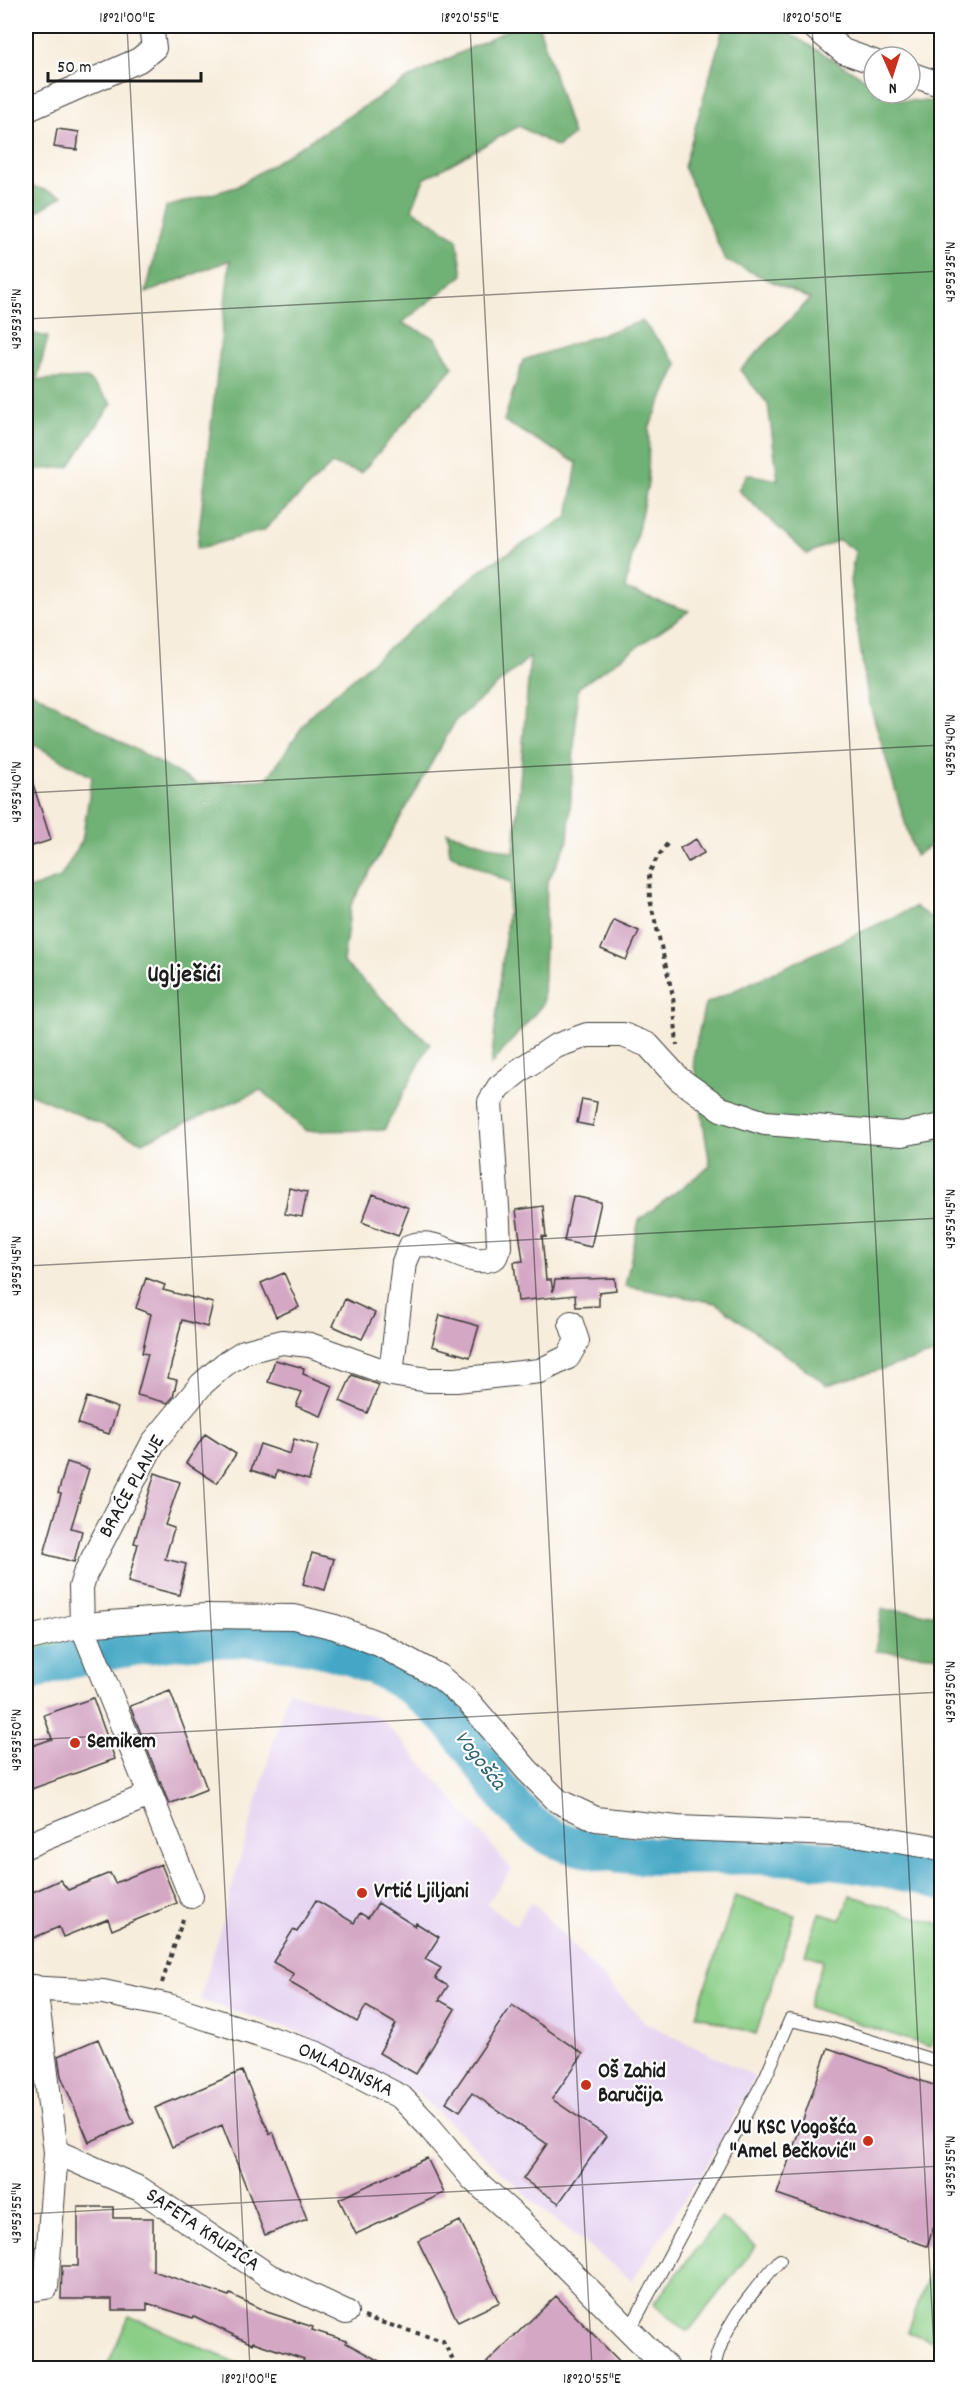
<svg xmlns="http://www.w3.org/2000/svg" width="967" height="2394" viewBox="0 0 967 2394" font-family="Dekko,sans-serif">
  <rect width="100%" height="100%" fill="#fff"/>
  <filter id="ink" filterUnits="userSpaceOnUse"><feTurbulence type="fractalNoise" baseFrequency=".0167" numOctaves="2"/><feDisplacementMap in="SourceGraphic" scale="12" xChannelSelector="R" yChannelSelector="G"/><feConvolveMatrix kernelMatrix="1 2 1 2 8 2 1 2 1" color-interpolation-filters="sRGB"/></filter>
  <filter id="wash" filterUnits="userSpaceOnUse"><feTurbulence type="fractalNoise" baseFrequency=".008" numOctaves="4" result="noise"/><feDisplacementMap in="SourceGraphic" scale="24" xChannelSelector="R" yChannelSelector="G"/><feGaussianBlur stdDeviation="1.35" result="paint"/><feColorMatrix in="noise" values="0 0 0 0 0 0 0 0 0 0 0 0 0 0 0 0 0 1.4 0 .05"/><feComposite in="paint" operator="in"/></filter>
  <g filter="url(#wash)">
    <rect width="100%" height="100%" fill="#f7eddc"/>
    <path fill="#e5d3f1" d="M288,1691L380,1718L435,1778L512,1870L486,1904L516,1926L531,1901L646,2023L755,2077L713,2155L632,2281L534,2202L416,2092L378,2075L297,2031L200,2000Z"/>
    <path fill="#8ace87" stroke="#537552" stroke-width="1.5" d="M82,1625L335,1627L330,1651C249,1632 186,1636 105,1652C78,1658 50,1663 26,1675V1640Z
      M850,1895L941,1925V2016L931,2047L808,2007L823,1960L805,1954L819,1913L841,1920Z
      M735,1896L795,1915L756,2034L696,2015Z
      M721,2218L756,2246L688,2332L653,2304Z
      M941,2239V2368H933L938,2343L908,2332Z
      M129,2316L248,2368H106Z"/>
    <path fill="#6fb174" stroke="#466648" stroke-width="1.5" d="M515,26H539L573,135L557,147L519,126L424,179L412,209L457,239L463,275L402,323L435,338L453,367L361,473L332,464L264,530L197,549L230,260L146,293L166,207L236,187L411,77Z
      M731,26H777L874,84V93H889L900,100L940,102L941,104L942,837L915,856L868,698L850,581L855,551L839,540L807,554L738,490L747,474L778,480L768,404L740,370L810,299L725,260L684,167L723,29Z
      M26,184L63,196L26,218Z
      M642,321L678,364L649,428L648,483L625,589L689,611L578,688L568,841L547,883L543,1004L491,1065L511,883L450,854L447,832L514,853L530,657L456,720L351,905L343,962L430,1044L384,1130L306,1131L261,1090L142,1142L26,1092V890L60,878L82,841L92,777L26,740V688L197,784L267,779L311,714L483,568L568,517L577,463L504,421L523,360Z
      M26,332L48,337L37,380L87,378L112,403L69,467L26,470Z
      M915,907L941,924V1352L827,1385L716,1303L625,1286L639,1220L710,1166L693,1058L705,1004Z
      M882,1609L941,1615V1656L876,1651Z"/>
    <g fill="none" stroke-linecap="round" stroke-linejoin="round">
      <path stroke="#45a7c5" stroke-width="38" d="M26,1675C52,1662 83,1657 112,1651C222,1629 360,1628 444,1715C482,1754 510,1824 563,1842C627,1864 705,1853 773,1856C831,1857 886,1867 942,1881"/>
    </g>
    <g id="blocks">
      <path fill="#d4a7c4" d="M57,129L79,132L77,150L54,147Z
        M26,772H29L51,840L26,848Z
        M696,839L704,853L688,862L680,848Z
        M614,920L639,931L626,960L601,949Z
        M582,1099L597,1102L593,1126L577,1123Z
        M289,1188L307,1192L302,1217L285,1214Z
        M373,1194L409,1208L398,1236L362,1222Z
        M573,1196L601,1202L591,1247L564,1241Z
        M543,1206L546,1237L542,1236L546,1280H551L553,1292L555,1280L615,1278L616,1290L599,1292V1306L576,1307L575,1295L518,1301L514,1262L523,1261L516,1210Z
        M284,1273L299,1307L276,1317L261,1283Z
        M146,1278L165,1285L163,1290L213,1303L207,1327L182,1320L168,1378L177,1380L173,1397L168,1403L137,1395L148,1354L142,1353L151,1314L136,1308Z
        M345,1299L375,1313L362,1339L333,1326Z
        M440,1315L479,1326L470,1357L432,1346Z
        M275,1360L304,1368L303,1374L333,1386L321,1416L296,1406L302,1392L268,1382Z
        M352,1375L379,1385L367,1413L340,1401Z
        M87,1397L118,1408L109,1434L78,1424Z
        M205,1434L236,1454L217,1483L186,1463Z
        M294,1439L318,1446L309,1480L277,1471L275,1478L251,1470L260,1444L290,1454Z
        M67,1462L89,1469L71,1528L82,1531L74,1562L44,1554L61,1494L58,1493Z
        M155,1473L180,1482L165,1525L174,1528L165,1559L186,1564L179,1595L128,1582L138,1544L134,1543Z
        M312,1553L334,1559L325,1590L303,1584Z
        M170,1691L207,1789L169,1804L130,1706Z
        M93,1698L115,1759L26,1791V1748L52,1739L44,1715Z
        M161,1864L177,1903L112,1930L108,1919L63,1937L59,1927L26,1941V1895L60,1880L68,1890L110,1873L115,1883Z
        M316,1900L354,1923L360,1913L368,1918L378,1903L415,1926L416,1923L439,1937L425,1959L441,1968L435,1978L448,1986L439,2000L455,2009L416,2074L379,2053L396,2024L366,2006L357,2022L289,1982L294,1974L273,1962L293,1930L297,1932Z
        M512,2005L583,2054L552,2099L606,2136L559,2203L523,2179L547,2144L472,2093L460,2111L446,2102Z
        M98,2039L134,2123L89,2142L61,2076L58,2056Z
        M828,2048L942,2088V2205L927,2246L777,2194Z
        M242,2071L270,2134L273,2132L307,2219L265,2235L222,2125L172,2147L155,2108Z
        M427,2158L444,2193L356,2234L339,2199Z
        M78,2207H113V2218H153V2271L229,2296L230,2294L267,2312L313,2327L312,2330L347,2341L346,2343L392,2368H325L303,2361L304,2359L253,2342L252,2344L194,2316L193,2318L147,2303V2310H112V2299H61L62,2266H78Z
        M460,2221L500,2302L458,2322L418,2241Z
        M556,2296L626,2368H481Z"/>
    </g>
  </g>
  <g filter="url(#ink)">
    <use href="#blocks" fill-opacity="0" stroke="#3d3b39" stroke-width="1.5"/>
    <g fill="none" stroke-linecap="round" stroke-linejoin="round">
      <g stroke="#3d3b39" stroke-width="14">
        <path id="service" d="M629,2331L765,2078L790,2020L832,2029L942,2063
          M714,2368C722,2325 752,2293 780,2260"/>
      </g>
      <g stroke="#3d3b39" stroke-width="26">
        <path id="minor" d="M813,26L843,51L874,62
          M910,74L942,85
          M26,110L139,60L154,48L151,26
          M391,1374L404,1262L411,1246C442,1236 468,1271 495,1257L499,1247L498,1222L490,1102L499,1087L520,1070L556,1046L587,1035H623L648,1045L679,1079L721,1109L765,1123L902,1134L942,1126
          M26,1639L82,1625L206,1616L294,1617L335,1627L379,1644L440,1677L468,1701L527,1770L558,1801L596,1819L677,1828L861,1835L928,1846L942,1850
          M26,1846L149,1795
          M191,1896L82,1625L81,1587L85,1574L153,1443L202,1384L225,1364L244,1352L282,1342L310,1345L391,1374L428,1380H456L540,1371L568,1357L577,1341L571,1323
          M26,1988L103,1992L169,2006L315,2053L401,2097L426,2123L472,2178L519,2220L667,2368
          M56,2152L140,2189L269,2276L346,2312
          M26,2290L46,2287L56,2152L35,1987"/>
      </g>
      <path stroke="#3d3b39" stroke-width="4" stroke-dasharray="4.5 4.5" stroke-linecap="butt" d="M667,844L657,858L649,873L650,900L673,996L677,1045
        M162,1983L184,1916
        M364,2317L443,2341L457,2368"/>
      <use href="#service" stroke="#fff" stroke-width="12"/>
      <use href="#minor" stroke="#fff" stroke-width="24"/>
    </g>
  </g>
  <path fill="none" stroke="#1c1c1c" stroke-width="1.5" stroke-opacity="0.45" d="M127,26L250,2368M470,26L592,2368M812,26L935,2368M26,319L942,271M26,793L942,745M26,1266L942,1218M26,1740L942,1692M26,2214L942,2166"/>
  <g fill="#c8321e" stroke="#fff" stroke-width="2">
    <circle cx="75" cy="1743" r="6"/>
    <circle cx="362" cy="1893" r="6"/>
    <circle cx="586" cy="2085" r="6"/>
    <circle cx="868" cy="2141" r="6"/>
  </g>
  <g text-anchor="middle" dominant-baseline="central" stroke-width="4.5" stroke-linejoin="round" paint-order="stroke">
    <g font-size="21" fill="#1c1c1c" stroke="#fff">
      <text transform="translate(133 1487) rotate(-61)">BRAĆE PLANJE</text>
      <text transform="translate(345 2071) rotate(25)">OMLADINSKA</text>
      <text transform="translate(202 2231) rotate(34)">SAFETA KRUPIĆA</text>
    </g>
    <g font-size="21" font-weight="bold" fill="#1c1c1c" stroke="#fff" text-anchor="start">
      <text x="87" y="1743">Semikem</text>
      <text x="374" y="1893">Vrtić Ljiljani</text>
      <text x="598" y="2073">OŠ Zahid<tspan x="598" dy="24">Baručija</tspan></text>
      <text x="856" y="2129" text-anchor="end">JU KSC Vogošća<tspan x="856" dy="24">"Amel Bečković"</tspan></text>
    </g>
    <g font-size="22" font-style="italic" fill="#306270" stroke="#fff">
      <text transform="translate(479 1761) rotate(52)">Vogošća</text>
    </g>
    <g font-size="24" font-weight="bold" fill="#1c1c1c" stroke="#fff">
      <text x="184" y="976">Uglješići</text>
    </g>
  </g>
  <rect width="967" height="2394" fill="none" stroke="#fff" stroke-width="66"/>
  <g transform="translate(892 75) rotate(177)"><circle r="28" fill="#ffffff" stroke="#a4a4a4" stroke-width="1.5"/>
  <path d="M0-4.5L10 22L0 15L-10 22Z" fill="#c8321e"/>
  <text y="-9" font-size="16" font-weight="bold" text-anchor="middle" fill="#1c1c1c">N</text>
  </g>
  <path d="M48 72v9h153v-9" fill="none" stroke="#1c1c1c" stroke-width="3"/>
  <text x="57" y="72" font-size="18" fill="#1c1c1c" stroke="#ffffff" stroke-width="4.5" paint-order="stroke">50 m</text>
  <rect x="33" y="33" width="901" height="2328" fill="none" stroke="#1c1c1c" stroke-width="2"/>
  <g font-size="15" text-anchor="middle" fill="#1c1c1c">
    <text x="127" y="22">18°21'00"E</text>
    <text x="470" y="22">18°20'55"E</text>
    <text x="812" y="22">18°20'50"E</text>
    <text transform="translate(950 272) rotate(-90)" y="5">43°53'35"N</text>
    <text transform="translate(16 319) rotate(-90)" y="5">43°53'35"N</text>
    <text transform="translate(950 745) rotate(-90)" y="5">43°53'40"N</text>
    <text transform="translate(16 792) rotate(-90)" y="5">43°53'40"N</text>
    <text transform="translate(950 1219) rotate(-90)" y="5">43°53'45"N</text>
    <text transform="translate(16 1266) rotate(-90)" y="5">43°53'45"N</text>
    <text transform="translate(950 1692) rotate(-90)" y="5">43°53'50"N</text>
    <text transform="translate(16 1740) rotate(-90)" y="5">43°53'50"N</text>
    <text transform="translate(950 2166) rotate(-90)" y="5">43°53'55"N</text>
    <text transform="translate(16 2213) rotate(-90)" y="5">43°53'55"N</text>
    <text x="249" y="2383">18°21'00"E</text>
    <text x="592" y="2383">18°20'55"E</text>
  </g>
</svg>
